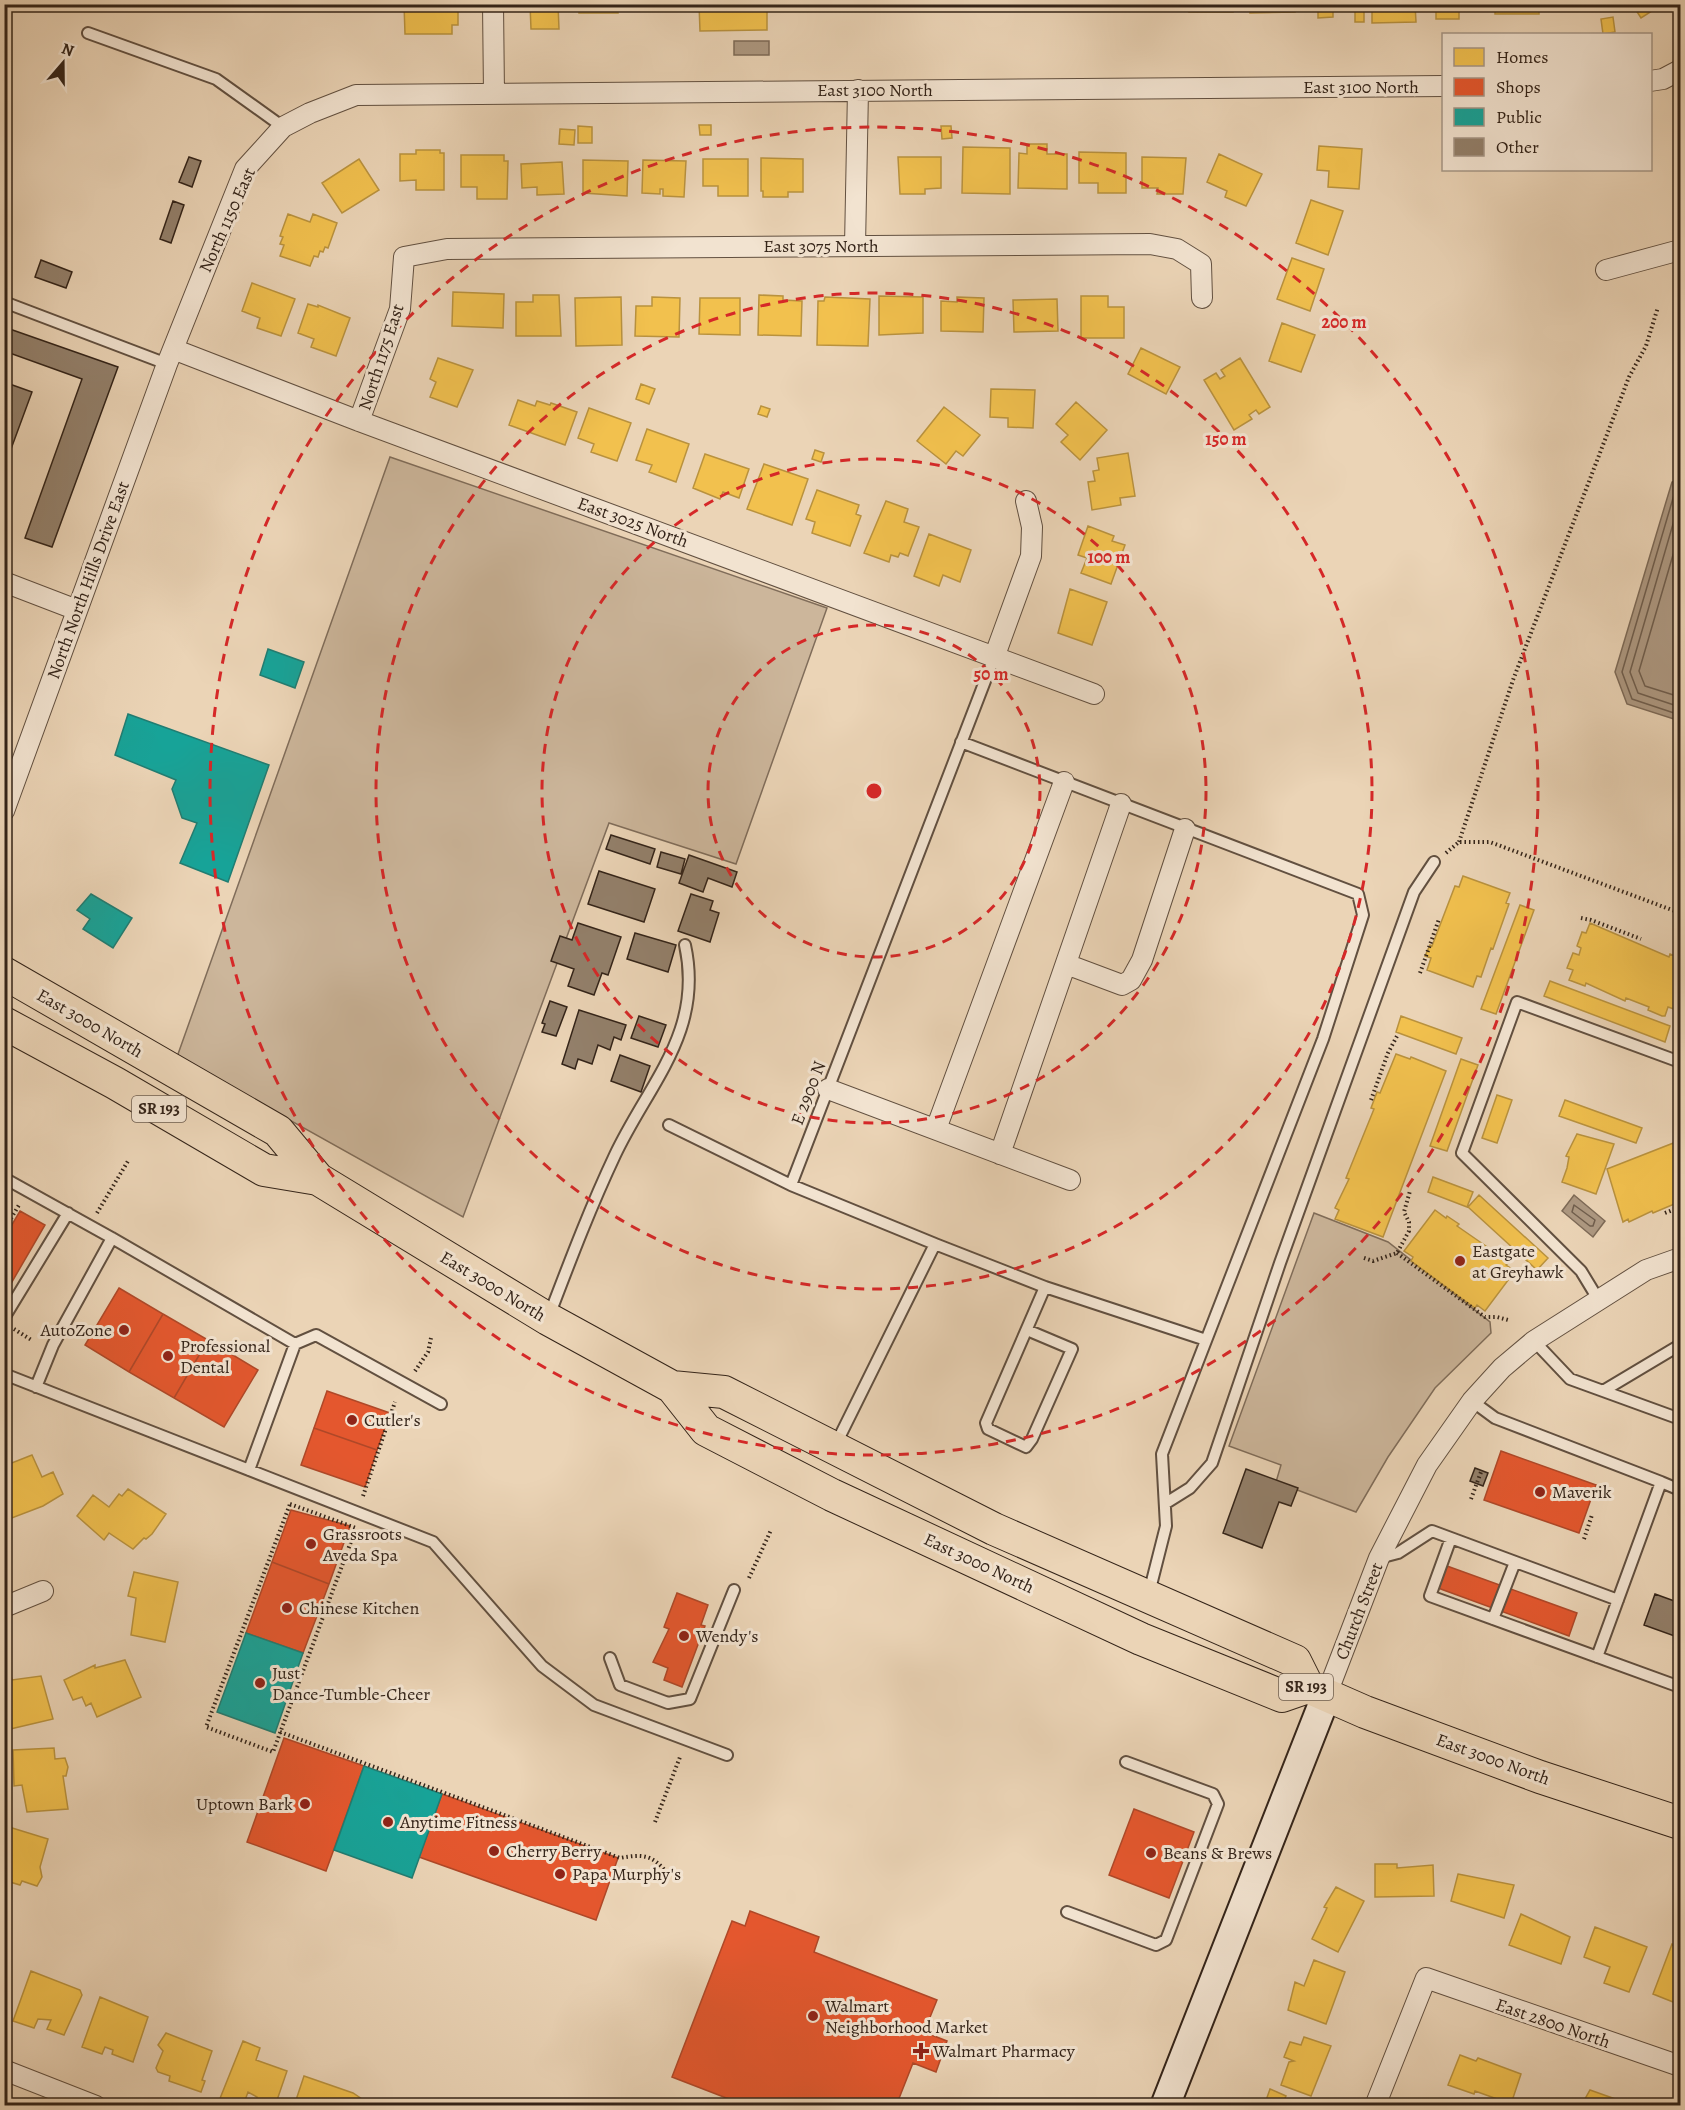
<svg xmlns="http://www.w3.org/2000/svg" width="1685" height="2110" viewBox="0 0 1685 2110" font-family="Alegreya,serif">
  <rect width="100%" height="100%" fill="#ebd4b6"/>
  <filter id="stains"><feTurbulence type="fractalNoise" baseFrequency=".00333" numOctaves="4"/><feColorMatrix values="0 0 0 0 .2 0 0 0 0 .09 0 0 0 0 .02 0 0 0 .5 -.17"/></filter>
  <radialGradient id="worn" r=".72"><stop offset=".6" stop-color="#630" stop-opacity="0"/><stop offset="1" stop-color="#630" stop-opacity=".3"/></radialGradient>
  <path fill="#ccb69b" stroke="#806d5a" stroke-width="1.5" d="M390,457L827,608L736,864L609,823L463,1217L177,1057Z
    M1314,1213L1388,1242L1490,1322L1491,1333L1435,1388L1388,1457L1356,1512L1276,1482L1281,1465L1229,1446Z"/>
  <path fill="#ad9881" stroke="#7d6a57" stroke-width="1.5" d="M734,41H769V55H734Z
    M1680,479V721L1627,704L1615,672L1672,482Z
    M1574,1195L1605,1221L1593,1237L1562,1211Z"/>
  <path fill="#f2c14e" stroke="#b9923e" stroke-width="1.5" d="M404,4H458V25H452V34H405Z
    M530,4H558L559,29H531Z
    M579,4H618V13H579Z
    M643,4H674V5L643,6Z
    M699,4H767V30L700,31Z
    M886,4H931V8H886Z
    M1130,4H1175V8L1130,10Z
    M1189,4H1233V12H1189Z
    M1250,4H1295V12L1250,13Z
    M1311,4H1355V7H1333V17L1318,18V8H1311Z
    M1372,4H1415L1416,22L1372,23Z
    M1436,4H1476V9H1459V19H1436Z
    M1495,4H1539V14H1495Z
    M1558,4H1600V10L1558,11Z
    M1632,4H1663L1641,18Z
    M1355,8H1364V22H1355Z
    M1613,17L1615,32L1603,34L1601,19Z
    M699,125H711V135H700Z
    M578,126L592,127V143H578Z
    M941,126H951L952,138L942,139Z
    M560,129L575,130L574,145L559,144Z
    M1027,144H1047V154H1067V189L1018,188L1019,153L1027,154Z
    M1319,146L1362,149L1359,189L1328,187L1329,171L1317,170Z
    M963,147L1010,148V194L962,193Z
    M416,150H440V153H444V190H416V180L400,181V154H416Z
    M1079,152L1126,153V193H1098V183H1079Z
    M1219,154L1262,174L1246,206L1225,197L1227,191L1207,182Z
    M461,155H504V161H508L507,199H477V187H461Z
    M898,157H941V188L925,189V194H900Z
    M1142,157L1186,158L1183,194H1157L1158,188H1142Z
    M761,158L803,159V192H788V197H763V191H761Z
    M359,159L379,190L342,213L322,183Z
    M703,159H748V196H718V186H703Z
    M583,160L628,161L627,196L583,193Z
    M643,160L686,161L684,197L663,196V189H660V194L642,193Z
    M562,162L564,194L537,195V187L522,188L521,164Z
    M1311,200L1343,211L1328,255L1296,243Z
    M288,214L310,222L313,214L337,223L328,248L325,247L323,252L320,251L318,257L314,256L310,266L280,256L284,245L280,244L283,237L280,236Z
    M1292,258L1324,269L1310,311L1277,299Z
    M252,283L295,299L281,336L257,328L260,318L242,311Z
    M453,292L504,294L503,328L452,326Z
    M533,295H559L561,336H516V302H533Z
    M759,295L783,296V300L802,301L801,336L758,335Z
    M879,296L923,297V333L879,335Z
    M1081,296H1108V307H1124V338H1081Z
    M621,297L622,345L576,346L575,298Z
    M652,297L680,298L679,337L635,336L636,306H652Z
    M825,297L870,299L868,346L817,345L818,301H824Z
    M957,297L984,298L983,332L941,331V301L957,302Z
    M700,298H740V335L699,334Z
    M1057,299L1058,331L1014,332L1013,300Z
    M308,304L318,307V305L350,318L336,356L311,347L314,339L298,333Z
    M1282,323L1315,335L1301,372L1269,361Z
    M1141,348L1180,367L1166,394L1128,374Z
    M438,358L473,370L457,407L430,397L436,382L430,379Z
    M1240,358L1270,407L1259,414L1256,410L1249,415L1252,419L1234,430L1204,380L1216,373L1220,379L1225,376L1221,370Z
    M641,384L655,389L649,404L636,399Z
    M991,389L1035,390L1033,428L1008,427V418L990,417Z
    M518,400L535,406L537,401L550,405L551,403L577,412L565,445L509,425Z
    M1076,402L1107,430L1080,460L1061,442L1068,435L1056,424Z
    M761,406L770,409L767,417L758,414Z
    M944,407L980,435L963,456L956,451L946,464L917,441Z
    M589,408L631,423L617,461L591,452L594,444L578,438Z
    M647,429L689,444L676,482L649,472L652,465L636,460Z
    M815,450L824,453L821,462L812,459Z
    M1128,453L1135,496L1120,498L1121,505L1092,510L1088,482L1095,481L1093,471L1099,470L1097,458Z
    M705,454L749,469L739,498L723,492L720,499L693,488Z
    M764,464L808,479L792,525L747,509Z
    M817,490L859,505L856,514L861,516L850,546L812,533L815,522L806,519Z
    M886,501L908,509L904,522L919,527L908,556L900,553L898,557L891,555L889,562L864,553Z
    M1088,526L1114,536L1112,541L1125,545L1111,584L1081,573L1087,558L1078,555Z
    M929,534L971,550L960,582L943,575L939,586L914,576Z
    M1070,589L1107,602L1092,645L1058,633Z
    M1463,876L1510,893L1506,903L1509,904L1493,949L1491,948L1481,977L1477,976L1473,987L1427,970L1431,958L1425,956L1430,945L1432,946L1455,886L1459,887Z
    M1520,905L1534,910L1496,1014L1481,1009Z
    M1590,923L1669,957L1670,954L1680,958V986L1678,985L1675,992L1680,994L1674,1009L1668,1007L1665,1016H1662L1648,1010L1649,1007L1626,998L1625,1001L1586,983L1585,986L1569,980L1573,970L1567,968L1573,953L1579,955L1581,948L1577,946L1582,932L1586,933Z
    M1550,981L1670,1026L1665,1042L1544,996Z
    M1401,1016L1462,1038L1456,1054L1396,1032Z
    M1680,1031V1047L1675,1046Z
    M1396,1054L1410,1059L1411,1057L1446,1071L1383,1237L1335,1219L1339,1210L1335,1208L1349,1179L1346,1178L1374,1109L1371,1108L1377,1092L1380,1093Z
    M1461,1059L1478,1065L1447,1151L1430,1146Z
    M1497,1095L1512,1100L1497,1143L1482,1138Z
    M1565,1100L1642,1128L1636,1143L1559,1116Z
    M1577,1134L1614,1144L1596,1194L1562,1182L1567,1168L1569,1157L1566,1156Z
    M1676,1142L1680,1147V1205L1679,1202L1653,1213L1652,1211L1629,1222L1628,1219L1623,1222L1607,1169Z
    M1433,1177L1473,1192L1467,1207L1428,1192Z
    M1479,1195L1548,1258L1537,1270L1468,1207Z
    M1435,1210L1446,1218L1447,1216L1459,1224L1457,1226L1509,1262L1506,1265L1515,1271L1485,1311L1477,1305L1475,1308L1461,1298L1411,1261L1413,1257L1404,1251Z
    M32,1455L42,1477L53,1472L63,1494L43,1506L4,1521V1466Z
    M128,1489L166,1514L152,1534L146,1539L144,1538L133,1549L109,1533L104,1540L77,1516L93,1495L109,1507L119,1494L122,1496Z
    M134,1572L178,1582L165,1642L131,1635L136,1598L128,1596Z
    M125,1660L141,1697L97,1717L91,1703L86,1706L82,1697L73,1700L64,1680L95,1665V1668Z
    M10,1672L12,1680L41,1676L53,1719L6,1730L4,1673Z
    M54,1748L55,1759L65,1758L68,1767L66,1776H63L68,1809L27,1812L22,1785L14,1786L13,1750Z
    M9,1827L48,1839L40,1867L42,1877L37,1886L22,1881L20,1885L10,1882L8,1891L4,1890V1852Z
    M1375,1864H1397V1868L1433,1865L1434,1896L1375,1897Z
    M1458,1874L1514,1885L1504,1918L1451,1901Z
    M1336,1887L1364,1901L1338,1952L1312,1939L1327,1908L1324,1907Z
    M1521,1914L1570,1937L1561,1964L1509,1945Z
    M1595,1927L1647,1947L1629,1992L1604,1983L1610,1967L1584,1957Z
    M1672,1944L1680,1947V1997L1678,2004L1653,1994Z
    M1314,1960L1345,1972L1326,2024L1288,2010L1295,1982L1304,1986Z
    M31,1971L80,1990L82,1995L64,2035L47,2029L51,2020L38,2019L34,2028L13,2021Z
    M100,1997L148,2017L133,2062L112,2054L113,2050L105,2047L102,2054L82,2047Z
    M166,2033L212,2051L202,2080L205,2081L201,2092L169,2081L170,2076L158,2072L156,2068L163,2051L158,2045Z
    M1304,2037L1331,2046L1311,2096L1281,2085L1289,2062L1294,2061L1284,2057L1290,2042L1301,2045Z
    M243,2041L260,2048L256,2060L287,2071L275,2106L257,2100V2097L248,2092L243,2106L219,2101Z
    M1460,2055L1476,2061L1478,2058L1521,2074L1511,2104L1475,2091L1474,2094L1448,2085Z
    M304,2076L353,2093L362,2099L359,2106H294Z
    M1270,2089L1286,2096L1283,2103L1291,2106H1264Z
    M1590,2090L1621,2101L1619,2106H1581Z"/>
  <path fill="#e4572e" stroke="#af4828" stroke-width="1.5" d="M20,1211L45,1225L9,1287L4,1285V1238Z
    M119,1288L163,1314L129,1372L85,1345Z
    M163,1314L208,1340L174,1398L129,1372Z
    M208,1340L258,1370L224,1427L174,1398Z
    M327,1391L390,1413L377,1450L314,1428Z
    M314,1428L377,1450L365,1487L301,1465Z
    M1501,1451L1596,1485L1579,1533L1484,1500Z
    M291,1510L350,1526L329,1584L272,1562Z
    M272,1562L329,1584L303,1653L246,1633Z
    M1447,1566L1577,1613L1569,1636L1438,1588Z
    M677,1593L708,1605L701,1625L705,1626L682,1687L664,1680L668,1668L653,1662L669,1629L664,1627Z
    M284,1738L364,1766L326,1871L247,1842Z
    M442,1794L618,1858L596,1920L419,1857Z
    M1134,1809L1194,1832L1169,1898L1109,1875Z
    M750,1911L819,1937L814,1952L937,2000L924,2032L947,2041L936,2072L913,2063L896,2106H747L672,2077L732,1921L745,1926Z"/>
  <path fill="#17a398" stroke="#207d72" stroke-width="1.5" d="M268,649L304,662L295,688L260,675Z
    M128,714L269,765L228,882L180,863L197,823L182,818L172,789L176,780L115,755Z
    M91,894L132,918L113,948L83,929L90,919L77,910Z
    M246,1633L303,1653L275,1733L217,1712Z
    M364,1766L442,1794L412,1878L334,1850Z"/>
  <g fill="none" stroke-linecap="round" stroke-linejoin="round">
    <path stroke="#705e4d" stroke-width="1.5" d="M1680,485L1676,488L1622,672L1632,699L1680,715
      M1680,500L1630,672L1638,693L1680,707
      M1680,531L1639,671L1645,686L1680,697
      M1574,1205L1595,1220L1593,1226H1590L1572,1212Z"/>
  </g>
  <path fill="#93806b" stroke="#342419" stroke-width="1.5" d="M189,157L201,161L192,187L179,182Z
    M173,201L184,205L171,243L160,239Z
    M41,260L72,272L66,288L35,277Z
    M4,327L118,367L52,547L25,538L82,379L4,351Z
    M4,382L32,392L4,468Z
    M611,835L655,849L650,864L606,849Z
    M661,852L685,859L681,874L657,867Z
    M689,855L737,872L732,887L708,878L703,892L679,883Z
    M599,871L655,889L644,922L588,904Z
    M691,894L713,901L710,910L719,913L710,942L678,931Z
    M578,923L621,937L608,975L602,973L594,995L568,986L574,969L551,961L560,936L572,940Z
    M635,933L676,945L668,972L627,959Z
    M550,1001L567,1007L556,1036L542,1032L545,1024L542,1023Z
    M579,1010L626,1025L621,1040L614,1037L610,1050L598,1045L592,1064L578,1059L575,1069L562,1064Z
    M639,1016L666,1025L658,1047L631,1038Z
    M620,1055L650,1066L641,1092L611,1081Z
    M1475,1468L1488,1473L1483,1486L1470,1481Z
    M1246,1469L1298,1488L1291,1506L1279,1502L1262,1548L1223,1533Z
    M1655,1594L1680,1603V1638L1644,1625Z"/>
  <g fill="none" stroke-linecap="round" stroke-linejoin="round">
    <g stroke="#625040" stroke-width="14">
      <path id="lane" d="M88,33L216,79L283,127
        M4,302L167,364
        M961,742L1358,894L1363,915L1323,1039L1162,1454L1166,1526L1149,1593
        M669,1125L791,1185
        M4,1178L112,1238
        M935,1244L1045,1287L986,1423L988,1429L1026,1447L1032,1439L1072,1349L1027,1330
        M1045,1287L1206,1340
        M1598,1299L1581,1271L1462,1153L1517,1002L1680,1062
        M549,1316C570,1261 590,1208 615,1155C649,1083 704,1032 685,945
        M4,1318L68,1213
        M1534,1341L1570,1379L1680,1419
        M295,1344L316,1335L441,1404
        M4,1374L433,1542L542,1666L594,1705L727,1755
        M36,1387L53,1345L112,1238L295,1344L249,1470
        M1603,1391L1680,1345
        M1472,1401L1495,1418L1661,1482L1597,1657
        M835,1446L935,1244L791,1185L995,655
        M1661,1482L1680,1490
        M1166,1503L1190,1488L1212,1463L1280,1263L1414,892L1434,862
        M1451,1538L1430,1596L1680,1687
        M1379,1558L1398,1553L1432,1531L1618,1600
        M1493,1619L1515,1562
        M610,1658L620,1685L668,1703L690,1699L734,1590
        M1067,1912L1156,1945L1166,1940L1218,1804L1213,1794L1126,1762"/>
    </g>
    <g stroke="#625040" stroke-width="22">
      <path id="street" d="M493,4L494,94
        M1650,81L1663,79L1680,70
        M855,246L858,90
        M1606,270L1680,250
        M173,349L359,421L1094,694
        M359,421L400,309L404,257L447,249L1150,244L1177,249L1201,264L1202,298
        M4,582L77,610
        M995,655L1031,556L1032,527L1026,501
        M4,811L167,364L245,169L283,127L310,113L356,95L1444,86
        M1066,964L1122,985L1131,980L1142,960L1185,829
        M828,1089L1070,1180
        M936,1129L1064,782
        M1000,1154L1121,804
        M4,1607L43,1591
        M1326,1696L1379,1558L1427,1465L1472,1401L1502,1368L1534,1341L1646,1270L1680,1258
        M4,2070L96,2106
        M1375,2106L1426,1978L1680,2066"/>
    </g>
    <g stroke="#342419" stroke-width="32">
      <path id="secondary" d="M1165,2106L1326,1696"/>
    </g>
    <g stroke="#342419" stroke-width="34">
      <path id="primary" d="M4,973L278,1131L318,1179L548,1319L672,1387L706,1430L832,1495L1141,1639L1282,1696L1308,1687L1295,1661L994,1529L724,1392L672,1387
        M4,1023L115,1083L264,1170L318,1179
        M1308,1687L1365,1712L1540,1777L1680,1823"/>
    </g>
    <path stroke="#342419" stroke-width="4" stroke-dasharray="1.5 3" stroke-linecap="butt" d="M1459,842L1513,680L1629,377L1646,346L1658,307
      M1446,853L1459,842H1490L1680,913
      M1581,918L1591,920L1641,939
      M1420,973L1439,919
      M1371,1100L1388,1053L1397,1036
      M97,1213L128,1161
      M1665,1213L1680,1207
      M4,1230L19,1205
      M1397,1253L1485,1317H1497L1508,1320
      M1364,1258L1373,1261L1397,1253L1409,1231V1222L1404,1212L1410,1191
      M14,1329L33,1341
      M415,1371L428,1352L431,1338
      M363,1496L395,1402
      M1471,1499L1481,1472
      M290,1504L356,1528L273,1752L206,1727Z
      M1584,1539L1592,1515
      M749,1578L771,1530
      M280,1732L620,1858C642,1854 652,1854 667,1873
      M655,1822L680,1757"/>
    <use href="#lane" stroke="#f2e3d0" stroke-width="10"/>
    <use href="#street" stroke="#f2e3d0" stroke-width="20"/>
    <use href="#secondary" stroke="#f2e3d0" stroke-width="28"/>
    <use href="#primary" stroke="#ebd4b6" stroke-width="32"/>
  </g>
  <g fill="none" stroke="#d62828" stroke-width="3" stroke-dasharray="10 8">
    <circle cx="874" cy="791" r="166"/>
    <circle cx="874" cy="791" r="332"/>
    <circle cx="874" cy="791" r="498"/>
    <circle cx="874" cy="791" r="664"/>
  </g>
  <g fill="#8f2418" stroke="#f2e3d0" stroke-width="2">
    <circle cx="1460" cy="1261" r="6"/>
    <circle cx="124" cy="1330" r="6"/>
    <circle cx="168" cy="1356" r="6"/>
    <circle cx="352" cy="1420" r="6"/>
    <circle cx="1540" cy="1492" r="6"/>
    <circle cx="311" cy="1544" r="6"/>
    <circle cx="287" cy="1608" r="6"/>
    <circle cx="684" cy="1636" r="6"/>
    <circle cx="260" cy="1683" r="6"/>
    <circle cx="305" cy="1804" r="6"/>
    <circle cx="388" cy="1822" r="6"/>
    <circle cx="494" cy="1851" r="6"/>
    <circle cx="1151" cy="1853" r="6"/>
    <circle cx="560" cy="1874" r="6"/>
    <circle cx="813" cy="2016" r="6"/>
    <path d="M918 2042h6v6h6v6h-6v6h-6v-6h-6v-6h6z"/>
  </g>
  <g text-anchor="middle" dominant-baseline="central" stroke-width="6" stroke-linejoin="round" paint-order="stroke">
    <g fill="#f2e3d0" stroke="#6d5d50" stroke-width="1.5">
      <rect x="132" y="1096" width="54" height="26" rx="4.5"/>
      <rect x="1279" y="1674" width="54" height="26" rx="4.5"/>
    </g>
    <g font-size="16" font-weight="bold" fill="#342419">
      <text x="159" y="1109">SR 193</text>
      <text x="1306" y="1687">SR 193</text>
    </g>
    <g font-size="18" fill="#342419" stroke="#f2e3d0">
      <text x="1361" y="87">East 3100 North</text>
      <text x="875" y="90">East 3100 North</text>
      <text transform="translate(227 220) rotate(-66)">North 1150 East</text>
      <text x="821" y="246">East 3075 North</text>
      <text transform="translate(381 357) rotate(-72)">North 1175 East</text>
      <text transform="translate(633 522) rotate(20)">East 3025 North</text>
      <text transform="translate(88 580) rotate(-70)">North North Hills Drive East</text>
      <text transform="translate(90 1023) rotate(30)">East 3000 North</text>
      <text transform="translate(808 1093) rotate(-69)">E 2900 N</text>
      <text transform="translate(493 1286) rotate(31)">East 3000 North</text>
      <text transform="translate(979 1563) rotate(25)">East 3000 North</text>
      <text transform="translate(1359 1611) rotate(-69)">Church Street</text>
      <text transform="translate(1493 1759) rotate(20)">East 3000 North</text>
      <text transform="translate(1553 2023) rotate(19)">East 2800 North</text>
    </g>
    <g font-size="18" fill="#342419" stroke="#f2e3d0" text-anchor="start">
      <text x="1472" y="1251">Eastgate<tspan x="1472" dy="21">at Greyhawk</tspan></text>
      <text x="112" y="1330" text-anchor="end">AutoZone</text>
      <text x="180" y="1346">Professional<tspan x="180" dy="21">Dental</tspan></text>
      <text x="364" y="1420">Cutler's</text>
      <text x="1552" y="1492">Maverik</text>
      <text x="323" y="1534">Grassroots<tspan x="323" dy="21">Aveda Spa</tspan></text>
      <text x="299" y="1608">Chinese Kitchen</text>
      <text x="696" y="1636">Wendy's</text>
      <text x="272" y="1673">Just<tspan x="272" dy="21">Dance-Tumble-Cheer</tspan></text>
      <text x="293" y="1804" text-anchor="end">Uptown Bark</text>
      <text x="400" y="1822">Anytime Fitness</text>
      <text x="506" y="1851">Cherry Berry</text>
      <text x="1163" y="1853">Beans &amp; Brews</text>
      <text x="572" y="1874">Papa Murphy's</text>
      <text x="825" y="2006">Walmart<tspan x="825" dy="21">Neighborhood Market</tspan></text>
      <text x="933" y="2051">Walmart Pharmacy</text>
    </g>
  </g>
  <circle cx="874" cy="791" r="9" fill="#d62828" stroke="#f2e3d0" stroke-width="3"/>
  <g font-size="18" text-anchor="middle" font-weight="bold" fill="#d62828" stroke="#f2e3d0" stroke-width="6" stroke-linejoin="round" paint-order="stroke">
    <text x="1344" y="328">200 m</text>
    <text x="1226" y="445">150 m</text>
    <text x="1109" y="563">100 m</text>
    <text x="991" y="680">50 m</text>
  </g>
  <rect width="1685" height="2110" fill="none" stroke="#ebd4b6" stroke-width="24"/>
  <rect x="6" y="6" width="1673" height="2098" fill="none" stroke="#342419" stroke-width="3"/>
  <rect x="12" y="12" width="1661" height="2086" fill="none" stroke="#342419" stroke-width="1.5"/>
  <rect x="1442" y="33" width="210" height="138" fill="#f2e3d0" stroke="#a69787" stroke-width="1.5"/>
  <rect x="1454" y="48" width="30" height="18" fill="#f2c14e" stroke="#a69787" stroke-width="1.5"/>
  <text x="1496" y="63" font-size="18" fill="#342419">Homes</text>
  <rect x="1454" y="78" width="30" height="18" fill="#e4572e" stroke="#a69787" stroke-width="1.5"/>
  <text x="1496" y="93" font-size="18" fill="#342419">Shops</text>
  <rect x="1454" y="108" width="30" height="18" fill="#17a398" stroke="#a69787" stroke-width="1.5"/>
  <text x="1496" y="123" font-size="18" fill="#342419">Public</text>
  <rect x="1454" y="138" width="30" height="18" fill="#93806b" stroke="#a69787" stroke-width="1.5"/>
  <text x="1496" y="153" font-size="18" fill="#342419">Other</text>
  <g transform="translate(63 63) rotate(20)" stroke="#f2e3d0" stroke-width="4.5" paint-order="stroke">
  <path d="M0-4.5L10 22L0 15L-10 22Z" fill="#342419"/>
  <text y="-9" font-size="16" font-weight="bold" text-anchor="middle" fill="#342419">N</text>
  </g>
  <rect width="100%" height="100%" filter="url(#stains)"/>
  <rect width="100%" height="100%" fill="url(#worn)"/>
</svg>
